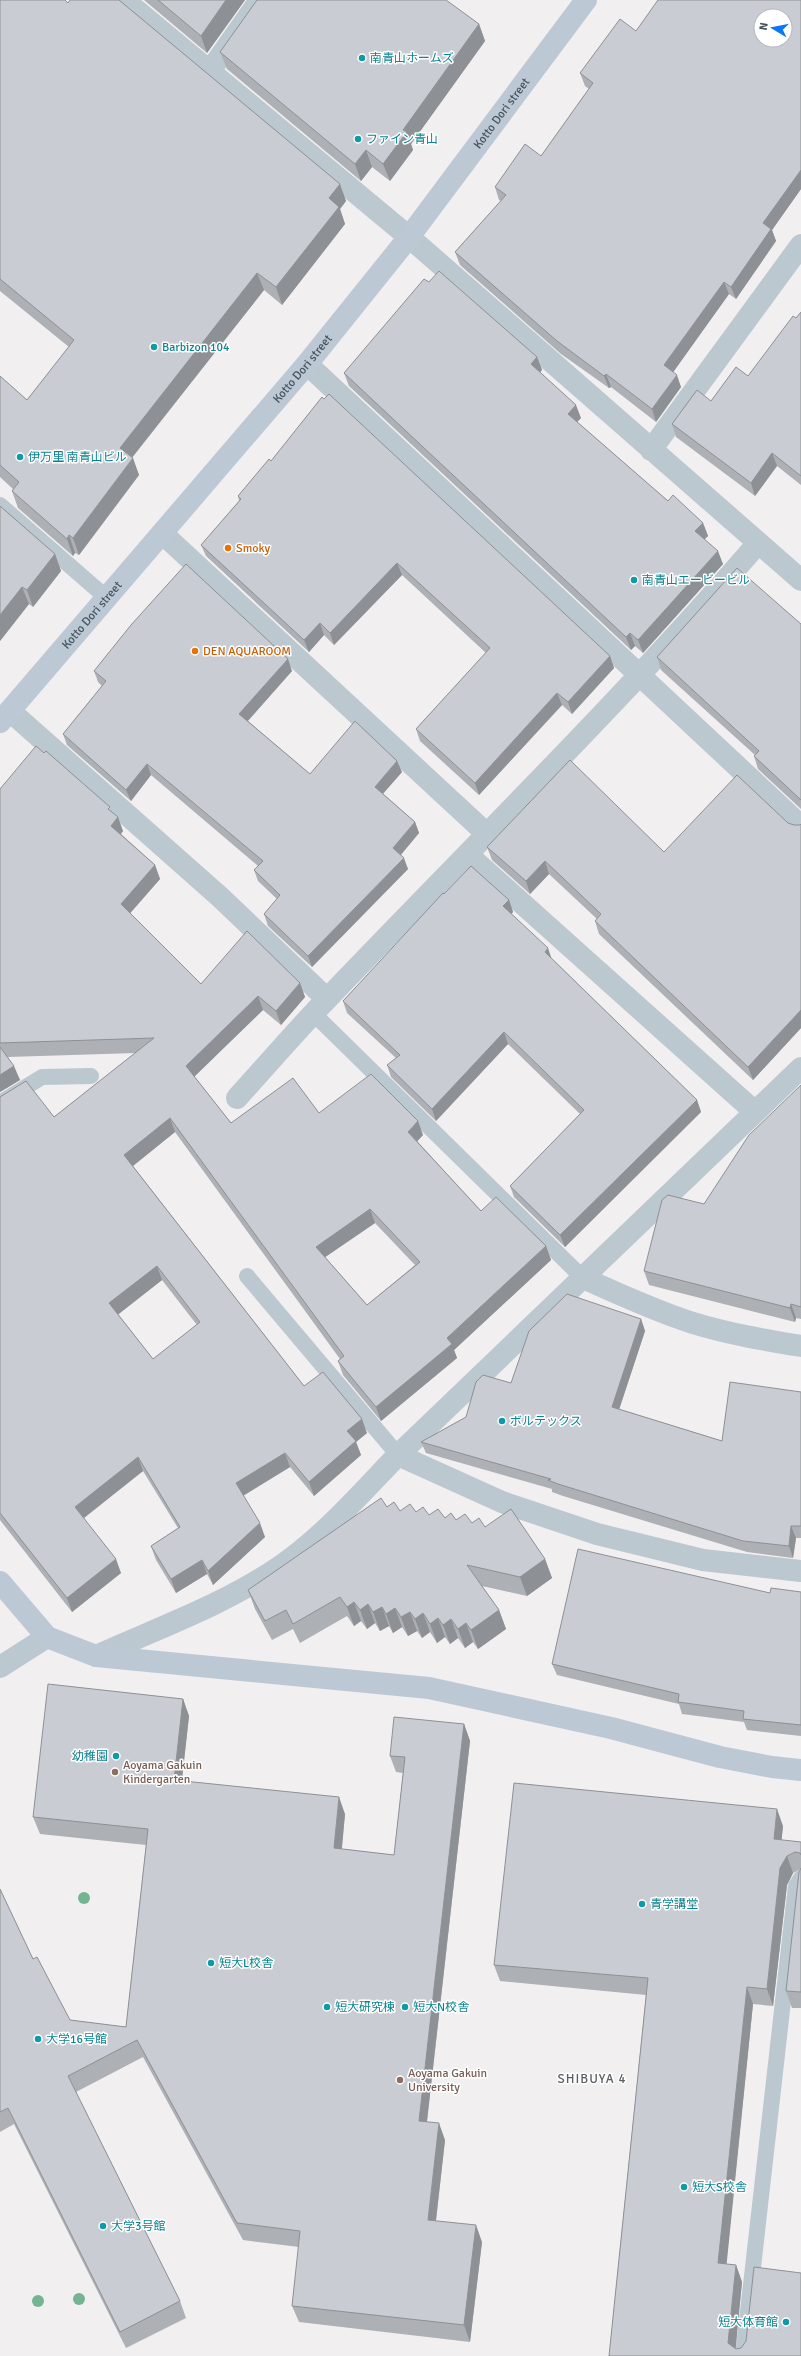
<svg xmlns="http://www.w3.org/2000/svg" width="801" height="2356" viewBox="0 0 801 2356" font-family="Signika,'Noto Sans JP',sans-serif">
  <rect width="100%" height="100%" fill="#f2eff0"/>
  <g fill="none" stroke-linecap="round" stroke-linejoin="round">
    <path stroke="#bcc8d0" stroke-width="16" d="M0,505L108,599
      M314,1014L583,1278
      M0,1103L42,1077L91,1076
      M247,1276L398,1455
      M743,2356L796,1886L801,1878"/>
    <path stroke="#bcc8d0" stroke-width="22" d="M124,0L409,237L801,580
      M210,71L260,0
      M307,364L801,826
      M651,450L801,245
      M163,534L488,835
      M10,711L220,897L327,999
      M468,855L755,1112
      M237,1098C267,1065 296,1031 327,999C471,848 621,702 758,543
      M583,1278C619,1294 655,1311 693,1323C729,1334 765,1340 801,1346
      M398,1455L502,1502L597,1534L703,1560L801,1571
      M96,1656C158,1628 226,1604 282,1565C325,1535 361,1493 398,1455L801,1068
      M0,1667L47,1637"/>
    <g stroke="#bcc9d5" stroke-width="22">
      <path id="s1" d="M0,722L307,364L409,237L586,0"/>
      <path d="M0,1582L47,1637L96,1656L429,1688L611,1728L720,1757L772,1767L801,1770"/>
    </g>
  </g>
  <g fill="#75b491">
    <circle cx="84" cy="1898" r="6"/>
    <circle cx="79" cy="2299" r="6"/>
    <circle cx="38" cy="2301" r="6"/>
  </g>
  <path fill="#adb0b5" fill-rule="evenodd" d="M0,0L68,3L346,201L340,209L345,224L282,305L264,290L132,458L139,475L79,555L75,553L73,556L18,508L12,491L13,489L0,477V376L27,400L69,347L0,291Z
    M144,0H245L207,53Z
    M801,0V189L772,230L776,241L736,299L729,294L673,372L681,387L656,422L611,387L609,388L561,354L460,265L455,252L501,201L499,200L495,187L541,156L589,89L585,86L580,73L636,31Z
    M479,24L485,41L411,144L413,150L390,181L372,167L361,181L227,69L220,52Z
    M429,282L537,357L542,370L540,372L581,418L577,422L668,501L703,523L708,536L704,539L723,564L643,653L635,646L631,650L349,386L344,373Z
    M801,312V485L777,466L755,496L676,437L672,424L711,401L748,376L796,318Z
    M271,461L610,656L614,668L572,714L562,705L479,795L420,741L416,729L486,653L402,575L334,645L324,635L309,652L206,556L201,545L239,501L238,496Z
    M0,506L55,554L61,571L33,607L29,604L0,641Z
    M801,624V809L758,769L754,756L755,755L661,670L657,657Z
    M94,671H292L248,721L310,774L402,772L383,794L415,822L419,833L401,855L408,869L312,967L268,926L264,914L277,899L258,881L254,870L258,866L151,775L131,801L67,745L63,734L102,686L98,682Z
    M0,789L111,811L123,831L121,834L155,865L160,879L130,913L201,984L300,983L305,997L281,1025L263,1010L194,1076L231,1123L319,1113L423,1135L417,1141L481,1211L546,1246L551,1260L454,1350L457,1358L381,1421L343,1375L338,1361L340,1359L175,1132L133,1166L304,1386L367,1433L356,1442L361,1455L314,1496L290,1467L243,1496L265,1537L213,1585L207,1574L176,1593L156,1560L151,1546L178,1528L143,1471L84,1518L121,1573L72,1612L0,1520V1097L54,1117L136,1053L8,1057L20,1080L0,1092ZM375,1223L415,1265L367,1305L325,1257ZM162,1280L197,1325L153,1359L118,1314Z
    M788,823L794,825H800L801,824V1028L753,1080L599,934L595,921L597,919L549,874L530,894L492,860L487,847L664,852Z
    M444,894L509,900L513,912L511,914L551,958L697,1100L701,1112L565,1247L514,1197L510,1186L580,1114L508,1044L436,1121L391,1077L387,1065L396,1058L347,1013L343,1001Z
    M801,1085V1319L796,1318L795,1322L649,1285L644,1271L704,1204Z
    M641,1319L645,1331L619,1409L722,1441L801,1392V1538H796L793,1558L747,1552L563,1496L552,1492V1489L426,1453L421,1442L466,1417L511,1383Z
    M387,1507L400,1511L416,1512L429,1515L472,1523L485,1527L545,1559L552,1578L527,1596L482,1586L499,1610L506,1629L478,1649L473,1642L465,1648L458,1638L450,1644L445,1637L437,1643L430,1632L422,1638L417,1631L408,1636L402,1627L393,1633L389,1626L380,1631L375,1623L367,1629L361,1621L354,1626L347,1616L300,1643L293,1629L272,1640L255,1609L248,1590Z
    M801,1592V1736L747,1730L744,1722L682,1714L679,1704L557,1675L552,1664L770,1593Z
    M183,1699L189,1716L182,1780L345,1814L342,1849L394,1855L403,1773L396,1772L390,1756L464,1724L470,1741L427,2122L445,2140L436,2221L482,2242L470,2342L299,2322L292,2306L299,2247L243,2240L143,2057L76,2092L180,2301L186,2318L126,2348L14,2124L0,2132V1889L33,1959L70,2020L126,2027L146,1845L40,1834L33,1817Z
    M783,1826L781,1840L801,1842V2008H792L786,1991L801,1869L793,1873L787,1885L773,2006L753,2004L726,2264L736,2265L742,2282L735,2348L736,2349L801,2356H609L646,1995L500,1981L494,1965Z"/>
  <path fill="#8d9094" d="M226,0H245L207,53L201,36Z
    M479,24L485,41L411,144L413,150L390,181L383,164L403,130Z
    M366,150L372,167L361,181L355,164Z
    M801,170V189L772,230L776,241L736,299L731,287L763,223Z
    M340,184L346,201L340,209L345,224L282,305L276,287L329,198Z
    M257,273L264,290L126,465L120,448Z
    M724,282L729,294L669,378L664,365Z
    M537,357L542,370L536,377L531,364Z
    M606,374L611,387L609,388L604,376Z
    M677,375L681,387L656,422L652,409Z
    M576,405L581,418L572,427L568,414Z
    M772,453L777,466L755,496L751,483Z
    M133,458L139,475L79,555L73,538Z
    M703,523L708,536L700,544L695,531Z
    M69,535L75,553L73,556L67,539Z
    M718,551L723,564L643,653L638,640Z
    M55,554L61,571L33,607L27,590Z
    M397,563L402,575L334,645L330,633Z
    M22,587L29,604L0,641V615Z
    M320,623L324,635L309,652L304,640Z
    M630,633L635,646L631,650L626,637Z
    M610,656L614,668L572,714L568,702Z
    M288,659L292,671L244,725L239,714Z
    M557,693L562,705L479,795L475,783Z
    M397,761L402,772L379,798L375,787Z
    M147,764L151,775L131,801L126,790Z
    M118,817L123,831L116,840L111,826Z
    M415,822L419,833L397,859L393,848Z
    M404,858L408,869L312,967L308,956Z
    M545,861L549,874L530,894L526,881Z
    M155,865L160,879L126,918L121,904Z
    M509,900L513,912L508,918L503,906Z
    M548,948L552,960L545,952Z
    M300,983L305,997L281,1025L276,1011Z
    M258,996L263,1010L191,1080L186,1066Z
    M801,1010V1028L753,1080L748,1067Z
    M504,1032L508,1044L436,1121L432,1109Z
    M14,1066L20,1080L0,1092V1075Z
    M697,1100L701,1112L565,1247L560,1235Z
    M170,1118L175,1132L129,1169L124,1155Z
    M418,1121L423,1135L413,1146L408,1132Z
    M370,1209L375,1223L321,1260L316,1247Z
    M546,1246L551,1260L454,1350L457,1358L381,1421L376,1407L447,1338Z
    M157,1266L162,1280L115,1317L109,1303Z
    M791,1304L796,1318L795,1322L790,1308Z
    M641,1319L645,1331L616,1419L612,1407Z
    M362,1419L367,1433L356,1442L361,1455L314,1496L309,1482L347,1431Z
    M285,1453L290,1467L241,1497L236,1483Z
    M138,1457L143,1471L80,1521L75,1507Z
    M260,1523L265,1537L213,1585L208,1571Z
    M791,1526L796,1538L793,1558L789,1546Z
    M116,1559L121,1573L72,1612L67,1598Z
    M545,1559L552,1578L527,1596L520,1577Z
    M202,1560L207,1574L176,1593L171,1579Z
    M354,1602L361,1621L354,1626L347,1607Z
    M368,1604L375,1623L367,1629L360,1610Z
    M382,1607L389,1626L380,1631L373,1612Z
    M395,1608L402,1627L393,1633L386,1614Z
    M499,1610L506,1629L478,1649L471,1630Z
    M410,1612L417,1631L408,1636L401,1617Z
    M423,1613L430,1632L422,1638L415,1619Z
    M438,1618L445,1637L437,1643L430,1624Z
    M451,1619L458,1638L450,1644L443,1625Z
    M466,1623L473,1642L465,1648L458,1629Z
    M183,1699L189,1716L180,1796L174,1780Z
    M464,1724L470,1741L425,2138L419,2121Z
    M339,1797L345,1814L340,1865L334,1848Z
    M777,1809L783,1826L780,1856L774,1839Z
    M787,1856L793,1873L787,1885L773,2006L767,1989L780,1868Z
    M747,1987L753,2004L725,2280L718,2263Z
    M439,2123L445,2140L434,2237L428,2220Z
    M476,2225L482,2242L470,2342L464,2325Z
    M736,2265L742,2282L735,2356L728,2343Z"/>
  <path fill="#c9cdd3" stroke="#8d9094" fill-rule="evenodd" d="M0,0H65L68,3L70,0H119L340,184L329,198L339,207L276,287L257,273L120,448L133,458L73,538L69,535L67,539L12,491L19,482L0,465V376L27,400L74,340L0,279Z
    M158,0H226L201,36Z
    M257,0H446L479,24L403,130L407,132L383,164L366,150L355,164L220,52Z
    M658,0H801V170L763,223L771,229L731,287L724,282L664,365L677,375L652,409L606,374L604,376L557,341L455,252L506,195L495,187L525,144L541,156L593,83L580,73L620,19L636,31ZM761,16H785V40H761Z
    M439,271L537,357L531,364L576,405L568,414L668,501L673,495L703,523L695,531L718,551L638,640L630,633L626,637L344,373L424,279L429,282Z
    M801,312V476L772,453L751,483L672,424L697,390L711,401L736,367L748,376L793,316L796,318Z
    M329,394L610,656L568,702L557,693L475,783L416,729L490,648L397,563L330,633L320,623L304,640L201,545L241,499L238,496L269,459L271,461L322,397L324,399Z
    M0,506L55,554L27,590L22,587L0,615Z
    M186,564L288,659L239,714L310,774L355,721L397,761L375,787L415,822L393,848L404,858L308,956L264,914L280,895L254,870L263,861L147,764L126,790L63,734L106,681L94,671L131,625Z
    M737,568L801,624V800L754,756L759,751L657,657Z
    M36,746L44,753L46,751L110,807L108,809L118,817L111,826L155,865L121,904L201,984L247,931L300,983L276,1011L258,996L186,1066L231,1123L293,1078L319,1113L371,1074L418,1121L408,1132L481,1211L496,1197L546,1246L447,1338L452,1344L376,1407L338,1361L344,1356L170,1118L124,1155L304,1386L323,1372L362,1419L347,1431L356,1441L309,1482L285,1453L236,1483L260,1523L208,1571L202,1560L171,1579L151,1546L180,1527L138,1457L75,1507L116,1559L67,1598L0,1513V1097L26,1081L54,1117L154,1038L0,1043V789ZM370,1209L420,1262L367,1305L316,1247ZM157,1266L200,1322L153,1359L109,1303Z
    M570,760L664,852L737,775L788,823L794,825H800L801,824V1010L748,1067L595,921L601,914L545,861L526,881L487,847Z
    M471,866L509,900L503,906L548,948L545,952L697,1100L560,1235L510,1186L584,1110L504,1032L432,1109L387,1065L400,1055L343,1001L443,893L444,894Z
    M0,1047L14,1066L0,1075Z
    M801,1085V1307L791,1304L790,1308L644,1271L662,1200L668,1195L704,1204L749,1135Z
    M567,1294L641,1319L612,1407L722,1441L730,1382L801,1392V1526H791L789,1546L743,1541L558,1484L548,1480L551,1479L421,1442L466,1417L476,1382L483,1375L511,1383L529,1331Z
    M381,1498L387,1507L394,1502L400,1511L410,1504L416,1512L423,1507L429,1515L438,1509L445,1518L451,1513L456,1520L465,1514L472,1523L479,1518L485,1527L511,1509L545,1559L520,1577L467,1565L499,1610L471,1630L466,1623L458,1629L451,1619L443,1625L438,1618L430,1624L423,1613L415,1619L410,1612L401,1617L395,1608L386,1614L382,1607L373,1612L368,1604L360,1610L354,1602L347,1607L340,1597L293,1624L286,1610L265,1621L248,1590Z
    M578,1549L770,1593L771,1588L801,1592V1725L743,1719L744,1711L678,1702L679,1694L552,1664Z
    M48,1684L183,1699L174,1780L339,1797L334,1848L394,1855L405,1757L390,1756L394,1717L464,1724L419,2121L439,2123L428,2220L476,2225L464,2325L292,2306L300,2231L237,2223L137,2040L68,2076L180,2301L120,2332L8,2108L0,2112V1889L33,1959L37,1957L70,2020L126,2027L148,1829L33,1817Z
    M514,1783L777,1809L774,1839L801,1842V1855L800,1853L795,1852L787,1856L780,1868L767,1989L747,1987L718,2263L736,2265L728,2343L736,2349L741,2348L746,2341L754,2267L801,2273V2356H609L648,1978L494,1965Z
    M801,1868V1992L786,1991L799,1872Z"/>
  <g fill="#0f9aa8" stroke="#fff" stroke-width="1.5">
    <circle cx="362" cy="58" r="4"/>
    <circle cx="358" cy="139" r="4"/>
    <circle cx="154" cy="347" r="4"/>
    <circle cx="20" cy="457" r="4"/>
    <circle cx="634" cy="580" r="4"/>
    <circle cx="502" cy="1421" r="4"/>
    <circle cx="116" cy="1756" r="4"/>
    <circle cx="642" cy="1904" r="4"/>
    <circle cx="211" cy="1963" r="4"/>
    <circle cx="327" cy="2007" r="4"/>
    <circle cx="405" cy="2007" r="4"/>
    <circle cx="38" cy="2039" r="4"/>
    <circle cx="684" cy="2187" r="4"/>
    <circle cx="103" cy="2226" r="4"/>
    <circle cx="786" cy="2322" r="4"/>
  </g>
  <g fill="#e8710a" stroke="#fff" stroke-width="1.5">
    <circle cx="228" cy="548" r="4"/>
    <circle cx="195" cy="651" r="4"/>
  </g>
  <g fill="#8d6e63" stroke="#fff" stroke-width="1.5">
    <circle cx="115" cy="1772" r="4"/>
    <circle cx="400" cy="2080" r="4"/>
  </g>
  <g text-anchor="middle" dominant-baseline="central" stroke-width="3" stroke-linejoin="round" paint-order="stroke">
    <g font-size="12" fill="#0d838f" stroke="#fff" text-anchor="start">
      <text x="370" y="58">南青山ホームズ</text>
      <text x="366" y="139">ファイン青山</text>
      <text x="162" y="347">Barbizon 104</text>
      <text x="28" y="457">伊万里 南青山ビル</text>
      <text x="642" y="580">南青山エービービル</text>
      <text x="510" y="1421">ボルテックス</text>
      <text x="108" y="1756" text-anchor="end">幼稚園</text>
      <text x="650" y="1904">青学講堂</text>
      <text x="219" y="1963">短大L校舎</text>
      <text x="335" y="2007">短大研究棟</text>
      <text x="413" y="2007">短大N校舎</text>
      <text x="46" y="2039">大学16号館</text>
      <text x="692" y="2187">短大S校舎</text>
      <text x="111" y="2226">大学3号館</text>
      <text x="778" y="2322" text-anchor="end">短大体育館</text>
    </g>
    <g font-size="12" fill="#46545f" stroke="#fff">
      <text stroke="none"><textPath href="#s1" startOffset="789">Kotto Dori street</textPath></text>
      <text stroke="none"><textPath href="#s1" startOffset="465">Kotto Dori street</textPath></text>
      <text stroke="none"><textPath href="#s1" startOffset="141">Kotto Dori street</textPath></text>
    </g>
    <g font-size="12" fill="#c56008" stroke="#fff" text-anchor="start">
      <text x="236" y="548">Smoky</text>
      <text x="203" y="651">DEN AQUAROOM</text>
    </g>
    <g font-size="12" fill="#785e54" stroke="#fff" text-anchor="start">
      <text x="123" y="1765">Aoyama Gakuin<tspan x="123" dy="14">Kindergarten</tspan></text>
      <text x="408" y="2073">Aoyama Gakuin<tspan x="408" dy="14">University</tspan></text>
    </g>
    <g font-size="13" letter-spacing="1" fill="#5b6065" stroke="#fff">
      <text x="592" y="2079">SHIBUYA 4</text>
    </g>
  </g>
  <g transform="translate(773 28) rotate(280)"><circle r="19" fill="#ffffff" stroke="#b5bbbf"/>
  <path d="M0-3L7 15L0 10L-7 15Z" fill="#0878f4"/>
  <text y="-6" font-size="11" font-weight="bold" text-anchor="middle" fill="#46545f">N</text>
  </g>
</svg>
